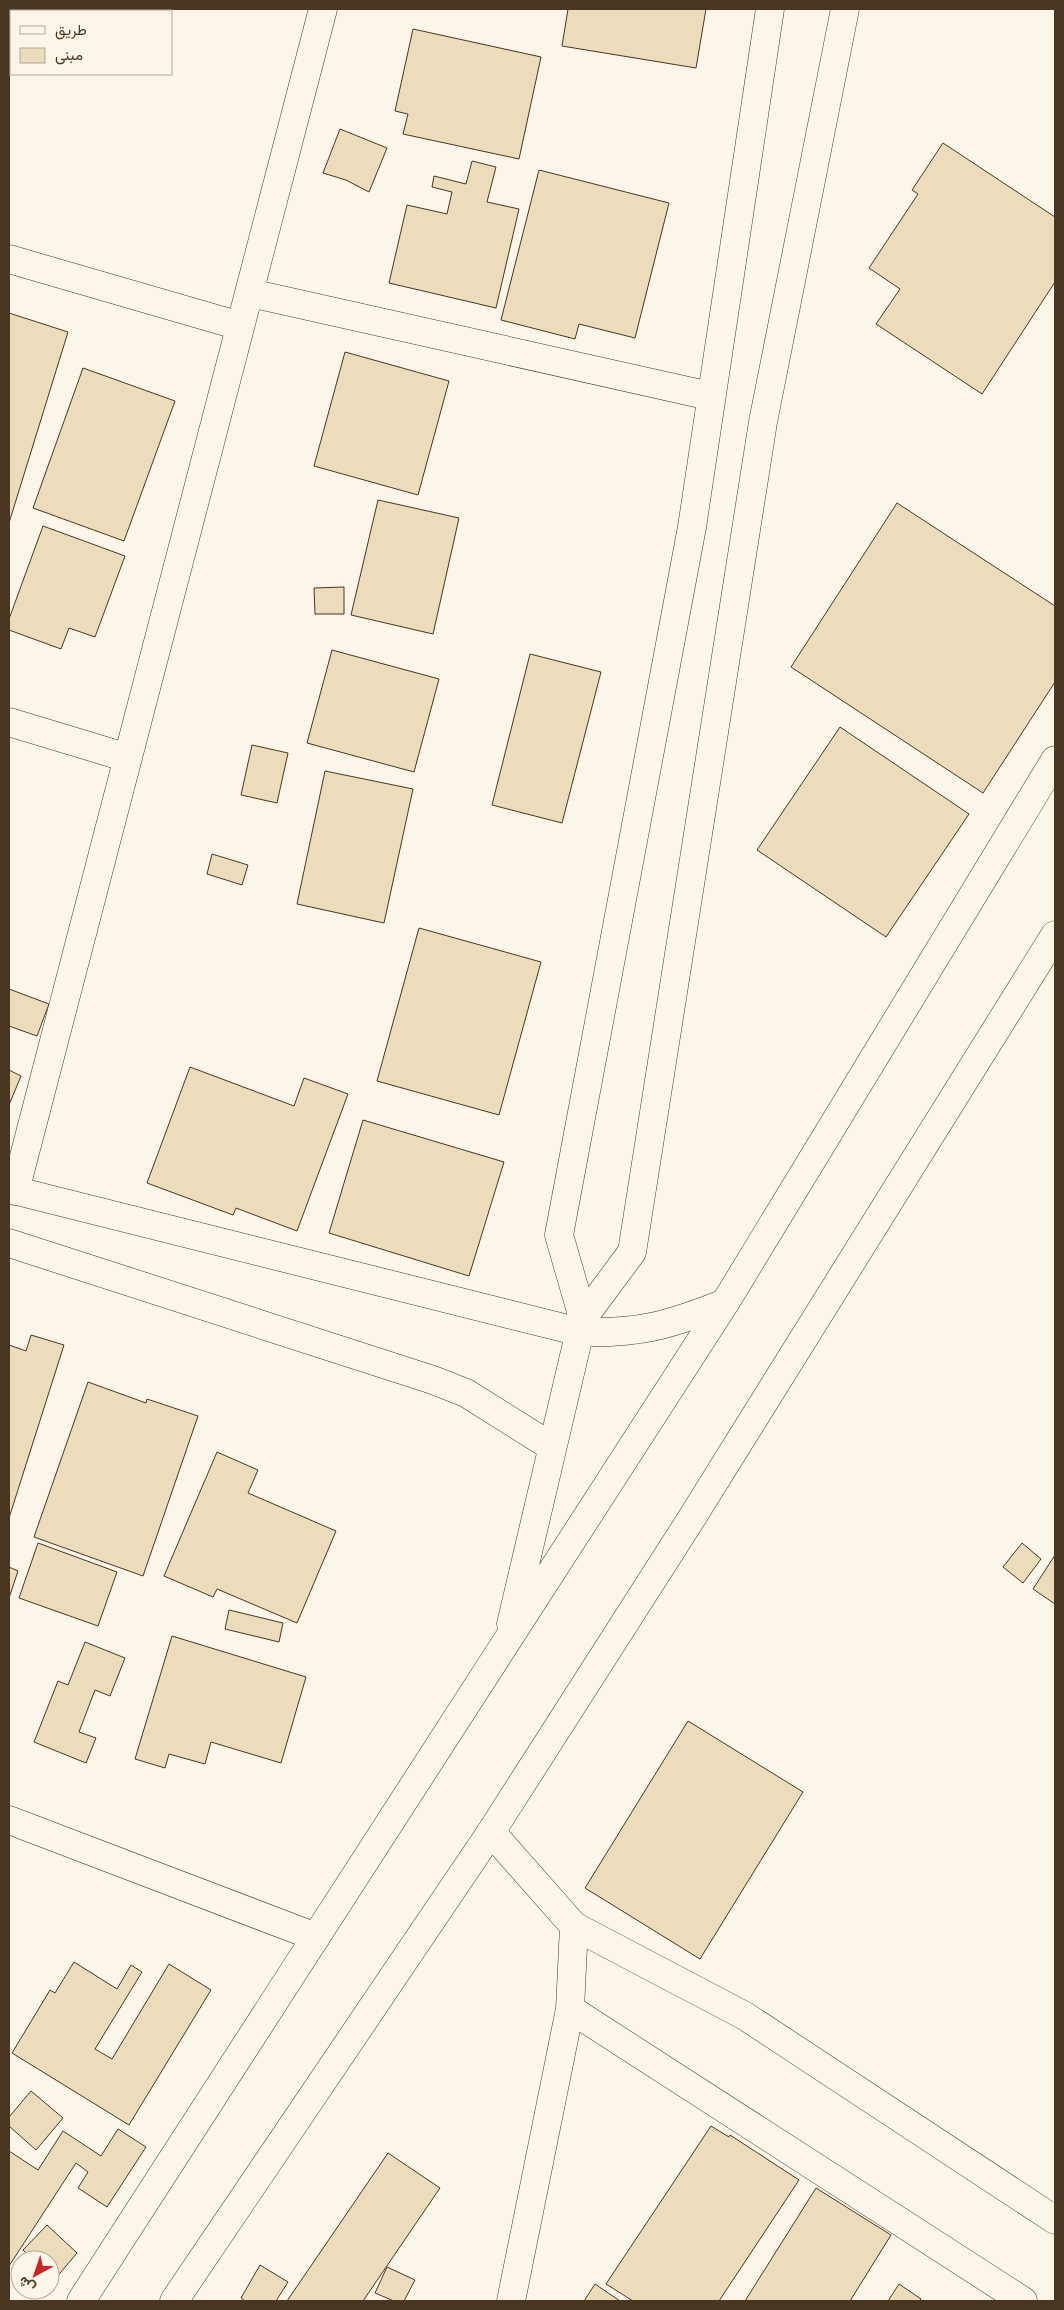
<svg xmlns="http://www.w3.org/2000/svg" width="1064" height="2310" viewBox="0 0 1064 2310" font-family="'Golos Text',Vazirmatn,sans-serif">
  <rect width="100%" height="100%" fill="#fbf6e9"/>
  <path fill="#ecdcbc" stroke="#4a3520" d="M568,9H706L696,68L562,46Z
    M413,29L541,57L519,159L403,134L408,114L395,111Z
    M340,129L387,148L369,192L346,180L323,173Z
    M943,143L1055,217V282L982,394L876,324L900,289L869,268L918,194L912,190Z
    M472,161L496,167L487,202L519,209L496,308L389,283L407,205L447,214L452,192L432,187L434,176L466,184Z
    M539,170L669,203L635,338L579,324L575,339L501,320Z
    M9,313L68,332L9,523Z
    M345,352L449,381L418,495L314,466Z
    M83,368L175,401L124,541L33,508Z
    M378,500L459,518L433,634L351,615Z
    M897,503L1055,606V682L983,793L791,667Z
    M43,526L125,556L95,637L69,628L61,649L9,630V619Z
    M344,587V614H315L314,588Z
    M332,650L439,679L414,772L307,743Z
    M530,654L601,672L562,823L492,805Z
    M840,727L969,814L886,937L757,850Z
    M252,745L288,753L277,803L241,795Z
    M325,771L413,789L384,923L297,904Z
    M212,854L248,865L242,885L207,874Z
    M419,928L541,962L499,1115L377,1081Z
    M9,989L49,1004L37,1036L9,1026Z
    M190,1067L294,1106L304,1078L348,1094L297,1231L236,1208L233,1215L147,1183Z
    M9,1070L21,1076L9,1105Z
    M363,1120L504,1162L469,1276L329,1233Z
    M31,1335L64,1345L9,1518V1345L26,1351Z
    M88,1382L146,1403L147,1399L198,1416L143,1576L34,1537Z
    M217,1452L258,1470L248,1493L336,1531L297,1623L217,1589L213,1597L164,1576Z
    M38,1543L117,1572L98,1626L19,1598Z
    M1022,1543L1041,1559L1023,1583L1003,1567Z
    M1055,1555V1604L1033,1589Z
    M9,1567L18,1571L9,1598Z
    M229,1610L283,1623L279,1642L225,1629Z
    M172,1636L306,1677L281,1763L211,1742L205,1764L169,1754L165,1768L135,1759Z
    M85,1642L125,1658L110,1696L95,1690L79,1732L96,1738L86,1763L34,1742L58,1681L68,1685Z
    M688,1721L803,1792L700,1959L585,1888Z
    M74,1962L117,1989L131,1965L142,1972L95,2049L112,2059L169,1964L211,1990L129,2125L12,2053L50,1990L55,1993Z
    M31,2091L63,2118L36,2150L9,2126V2117Z
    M711,2126L729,2137L730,2135L799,2180L719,2301H633L606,2284Z
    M118,2129L146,2147L107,2207L78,2188L88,2172L76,2163L9,2266V2151L38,2170L63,2131L101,2156Z
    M388,2153L440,2188L363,2301H287Z
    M816,2188L891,2235L850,2301H745Z
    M47,2225L77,2253L55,2279L50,2274V2260H34L23,2250Z
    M260,2265L288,2282L276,2301H245L241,2298Z
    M387,2267L415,2280L404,2301H394L375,2293Z
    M595,2284L620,2301H584Z
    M899,2284L921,2299L919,2301H888Z"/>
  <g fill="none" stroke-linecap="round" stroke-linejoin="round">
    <g stroke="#4a3520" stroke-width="29">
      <path id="minor" d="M9,259L240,326
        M250,293L710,396
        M9,722L128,758
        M9,1189L580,1332C639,1334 670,1325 725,1303
        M15,1191L323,9
        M9,1243L433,1380L466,1393L552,1447
        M9,1820L316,1937
        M491,1832L574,1926
        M511,2301L570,2009
        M1023,2301L570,2009L574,1926L745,2016L1055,2220"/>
    </g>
    <g stroke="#4a3520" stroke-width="29">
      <path id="major" d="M583,1318L559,1235L692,527L770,9
        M511,1624L583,1318L632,1252L763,422L845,9
        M81,2301L725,1303L1055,760
        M174,2301L491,1832L688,1524L1055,935"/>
    </g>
    <use href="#minor" stroke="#fbf6e9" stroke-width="28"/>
    <use href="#major" stroke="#fbf6e9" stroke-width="28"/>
  </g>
  <rect width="1064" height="2310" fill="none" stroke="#4a3520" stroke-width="20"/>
  <rect x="10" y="10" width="162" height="65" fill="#fbf6e9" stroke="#b4a999"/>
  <rect x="20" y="26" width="25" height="8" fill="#fbf6e9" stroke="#b4a999"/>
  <text x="55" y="35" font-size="15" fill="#4a3520">طريق</text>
  <rect x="20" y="48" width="25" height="15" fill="#ecdcbc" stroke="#b4a999"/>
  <text x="55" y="60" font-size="15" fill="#4a3520">مبنى</text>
  <g transform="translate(35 2275) rotate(220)"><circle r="24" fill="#fbf6e9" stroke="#b4a999"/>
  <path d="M0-4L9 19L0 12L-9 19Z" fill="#c62828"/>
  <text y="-8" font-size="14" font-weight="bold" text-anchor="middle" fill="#4a3520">ش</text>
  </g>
</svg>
